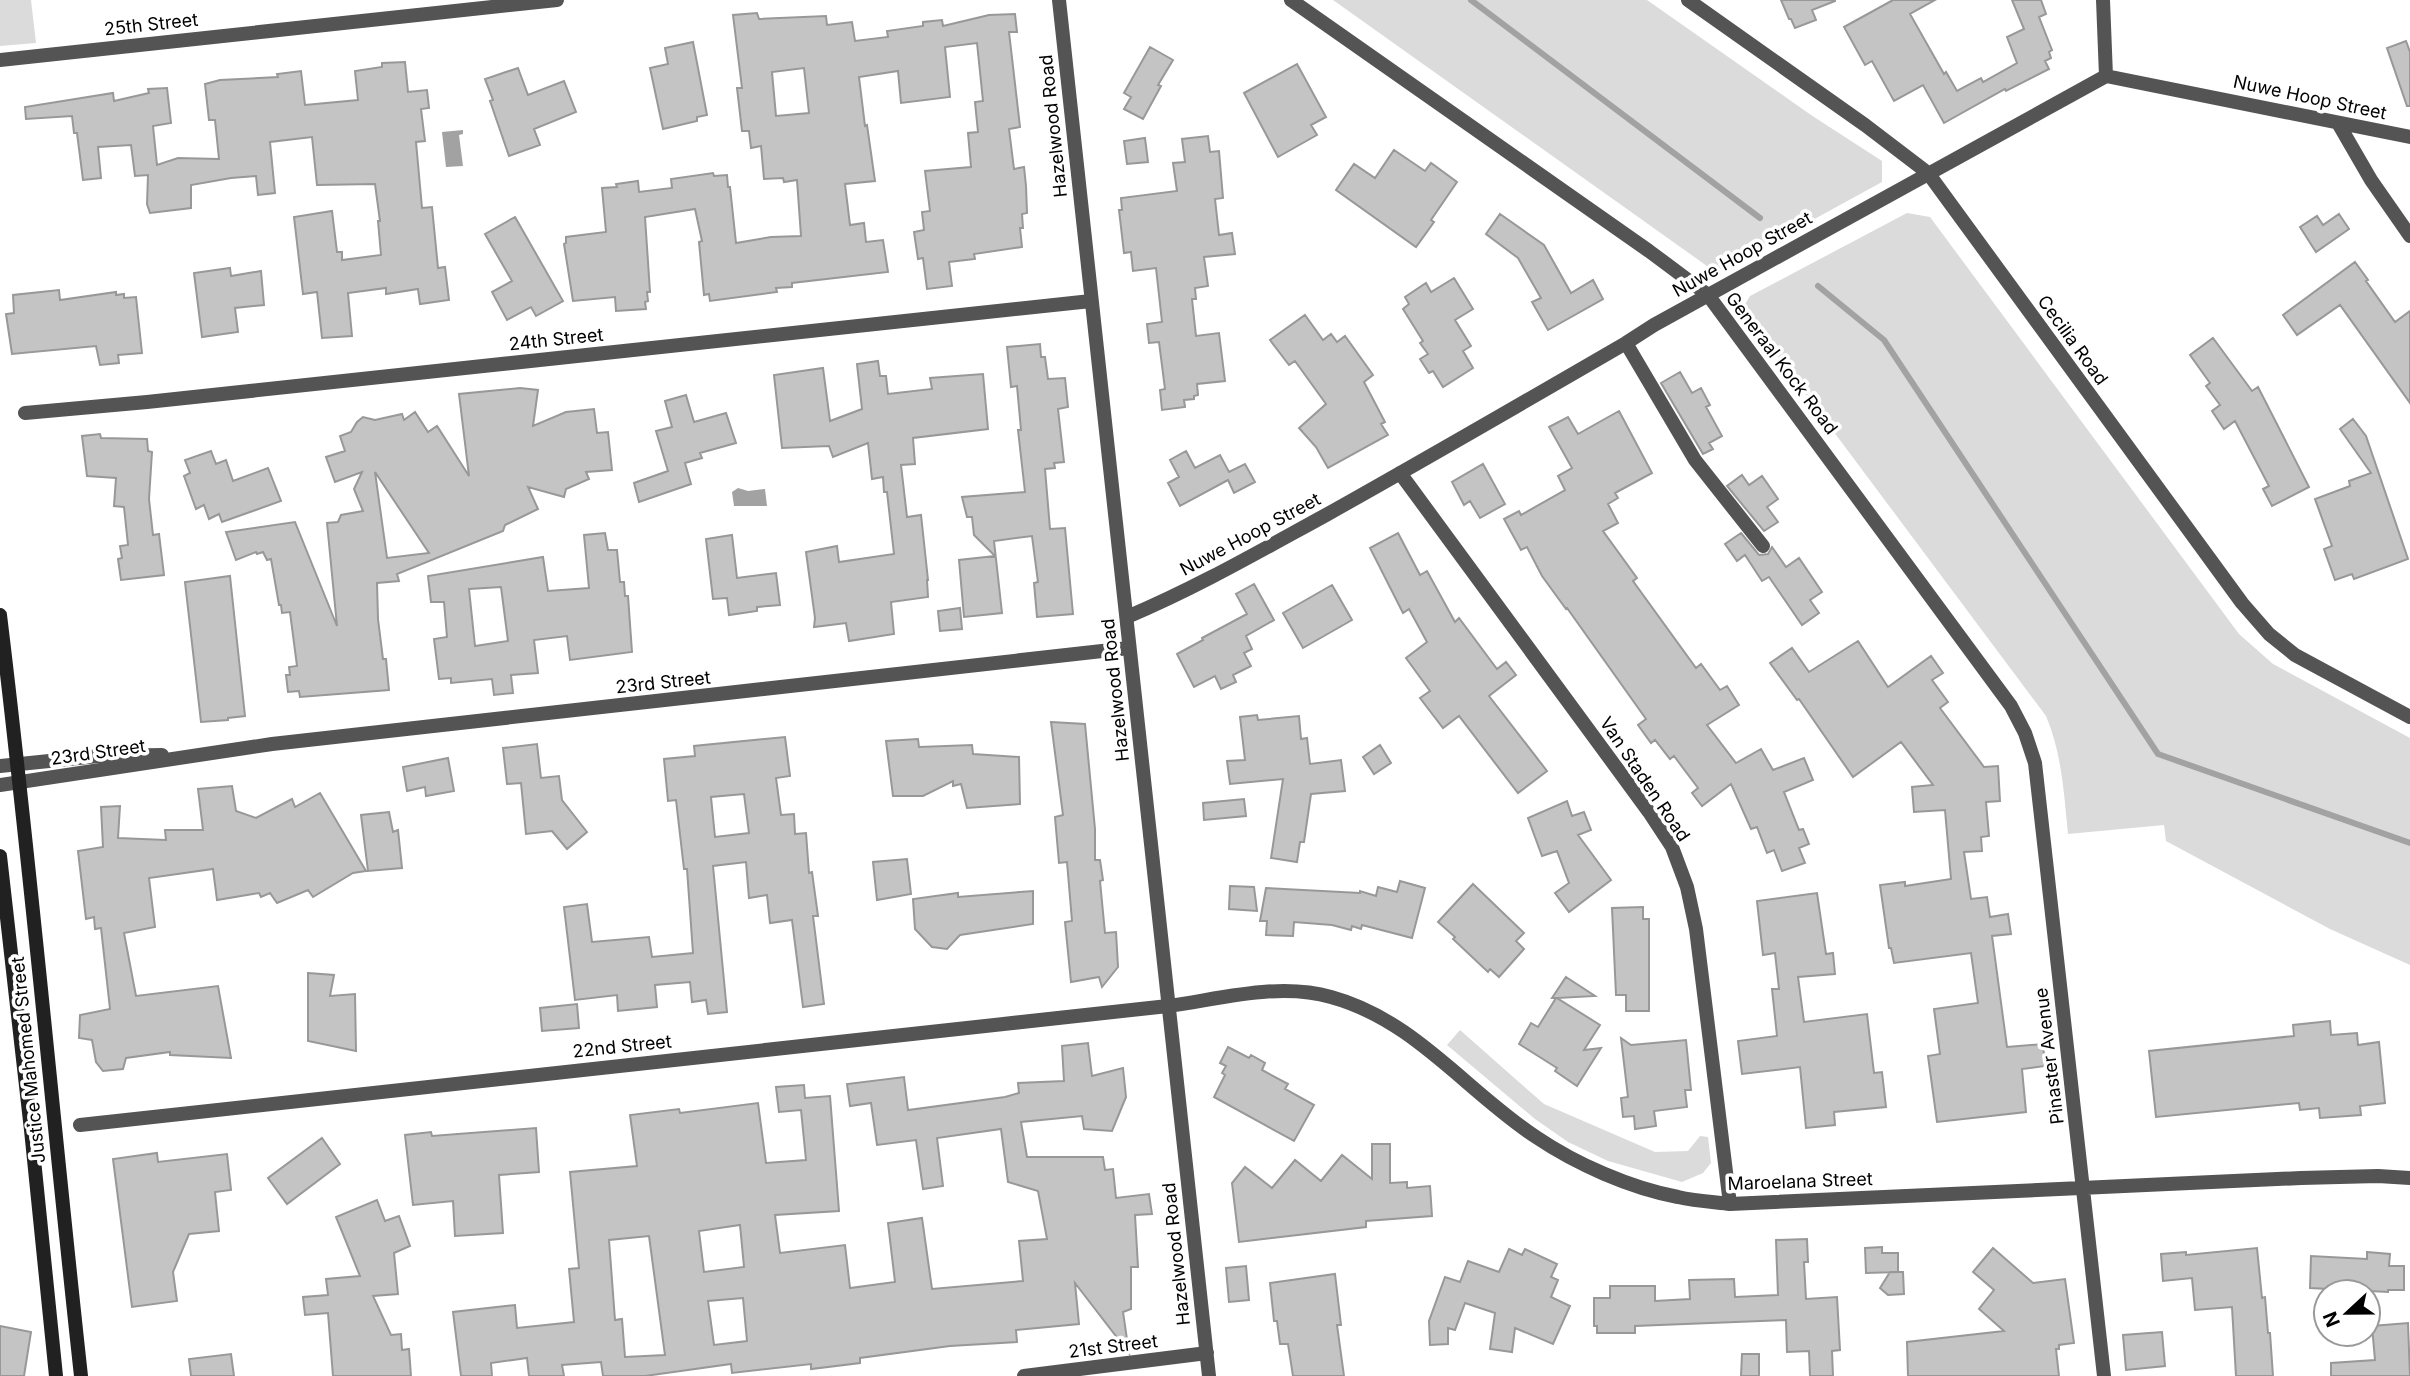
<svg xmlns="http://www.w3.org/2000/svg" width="2410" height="1376" viewBox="0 0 2410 1376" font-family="Inter,sans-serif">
  <rect width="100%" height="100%" fill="#fff"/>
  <path fill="#dbdbdb" d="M0,0H31L36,43L0,46Z
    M1333,0H1647L1811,115L1882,161V182L1727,267L1717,270L1707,266Z
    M1907,213L1930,217L2239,634L2273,664L2410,738V965L2330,929L2166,841L2164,825L2068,834C2064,794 2062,754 2046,716L1748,317L1744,306L1750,296Z
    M1460,1030L1544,1104L1655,1152L1688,1151L1700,1136L1708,1137L1711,1163L1703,1173L1682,1182L1608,1161L1568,1142L1535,1119L1447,1045Z"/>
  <path fill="#a2a2a2" d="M463,130V134L459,135L463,166L446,167L442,132Z
    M738,488L748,491L765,489L767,506H734L732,492Z"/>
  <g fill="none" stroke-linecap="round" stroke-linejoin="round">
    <path stroke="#a2a2a2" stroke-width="6" d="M1471,0L1760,218
      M1818,286L1884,340L2158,754L2410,843"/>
  </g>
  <path fill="#c4c4c4" stroke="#989898" stroke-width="2" fill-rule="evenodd" d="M1781,0H1835V1L1812,10L1816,20L1795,28L1791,19H1789Z
    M1893,0H1935L1910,14L1944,74L1946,72L1957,91L1981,78L1983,82L2017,63L2007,37L2024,29L2012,0H2041L2046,14L2039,17L2052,50L2049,52L2051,58L2045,61L2049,69L2006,91L2005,89L1944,123L1923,85L1894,101L1872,61L1865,65L1844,27Z
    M757,13L759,19L826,16L827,25L852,22L855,41L888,37L887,31L923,26V22L942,20L943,26L989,15L1015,14L1017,32H1009L1020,127L1009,129L1014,169L1024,167L1026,186L1027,213L1022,214L1023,228H1020L1022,247L974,254L975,259L949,262L952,286L927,289L923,258L918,259L914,232L924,230L922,212L930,211L925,171L971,167L968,133L978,132L975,102L983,101L977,43L945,47L950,97L901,103L898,71L859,77L865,126L867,125L875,181L845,184L850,225L864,223L866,242L883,240L888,272L792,283V287L776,288L777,292L710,301L709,294L704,295L699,242L702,241L695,209L645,217L650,292H647L648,301L645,302L646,309L616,311L615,297L573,301L564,244L566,243V237L606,232L602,188L617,187L616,184L638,181L639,192L672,188L671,179L713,173L714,176L727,175L728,187H730L736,243L771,237L801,236L797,180L784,182L783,178L764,179L761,146L751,148L749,131H742L737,88H742L733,15ZM804,68L809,113L776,116L772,72Z
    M2406,41L2410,52V106H2407L2387,48Z
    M693,42L707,115L697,117V121L663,129L650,68L668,64L665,48Z
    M1150,47L1173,60L1158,85L1161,86L1143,119L1124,109L1131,97L1124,93Z
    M405,62L408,92L427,90L429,108L421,109L425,141L416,142L422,208L432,207L438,268L445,267L449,300L420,304L418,289L386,294V288L348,293L352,336L322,338L317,292L303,294L294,217L332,211L337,252H342V260L381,255L378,221H380L375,184L317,185L312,137L270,142L275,193L258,195L256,176L231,178L191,185V208L150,213L147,204L148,175L135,176L131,145L98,147L101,178L83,180L77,133H74L72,116L26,119L25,107L113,93L114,101L149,93L148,89L167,88L171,123L153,126L157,165L178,158L219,159L215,120H209L205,84L220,80L278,77L277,74L301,71L305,105L358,100L355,71L382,67V63Z
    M1297,64L1326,117L1311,125L1317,135L1278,157L1244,93Z
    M518,68L528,95L564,81L576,112L534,129L540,145L509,156L490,101L493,100L485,79Z
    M1208,136L1210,152L1219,151L1223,198L1215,199L1219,235L1232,233L1235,254L1204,257L1208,286L1195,288L1196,299H1192L1196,336L1219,333L1225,381L1197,384L1198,395L1194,396V399L1184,400L1185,407L1162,410L1160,390L1165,389L1159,342L1149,343L1147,324L1162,322L1156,268L1133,271L1131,252L1124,253L1119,210H1122L1121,198L1177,191L1173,163L1185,162L1182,139Z
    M1145,138L1148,162L1127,164L1124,141Z
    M1394,150L1425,171L1431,163L1457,182L1431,220L1434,222L1416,247L1336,190L1354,164L1375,178Z
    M1500,214L1544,245L1571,293L1593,280L1603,299L1548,330L1532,302L1541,298L1518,258L1486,234Z
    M2339,214L2349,229L2316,252L2300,227L2317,216L2323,225Z
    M515,217L563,301L536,316L531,307L507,320L492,292L512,281L485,234Z
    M2355,262L2368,280L2366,281L2395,322L2410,311V403L2340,305L2297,335L2283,315Z
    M230,268L231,276L261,271L264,305L235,308L238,332L202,337L194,273Z
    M1454,278L1473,309L1455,320L1471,346L1463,351L1473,368L1443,387L1433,371L1429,373L1420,359L1428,354L1420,343L1423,341L1403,309L1409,304L1405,297L1426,283L1431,292Z
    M59,290L60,300L116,292V295L124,294V298L136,297L142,353L118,355L119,363L100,365L96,346L12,354L6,314L14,313L13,295Z
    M1305,315L1323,340L1331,334L1337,342L1345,336L1373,375L1364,382L1385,422L1381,424L1388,435L1328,468L1316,447L1299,428L1326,404L1295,361L1289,365L1270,340Z
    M2213,338L2252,391L2258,387L2309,487L2272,506L2263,489L2269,486L2235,421L2224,429L2212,411L2220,405L2206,386L2210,383L2190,355Z
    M1040,344L1041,357H1045L1048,379L1065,378L1068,407L1058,409L1064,462L1054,463L1055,468L1045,469L1050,529L1065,528L1073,614L1037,617L1034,583L1038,582L1032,536L994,541L1002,613L964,617L959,560L995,556L974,535L972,517H967L962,497L1025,492L1018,430H1021L1017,386L1011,387L1007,347Z
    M878,361L880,376H886L888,394L932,389L930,378L983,374L988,429L913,438L915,464L901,465L907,517L921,515L928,580H927L928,597L891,602L894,634L849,641L846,623L814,627L815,618L806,552L837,546L839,562L894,554L887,492H884L883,477L872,479L868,443L833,457L829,446L782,448L774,375L823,368L830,421L862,409L857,364Z
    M1680,372L1692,393L1701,388L1710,405L1706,407L1722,436L1709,443L1713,449L1703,454L1661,383Z
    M520,388L538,390L533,426L566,412L594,409L597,433L608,432L612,470L586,472L589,479L566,489L564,497L528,487L538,509L505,525L503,531L397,574L399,581L377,583L378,619L383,659H386L389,690L300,697L299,691L288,692L286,675H290L289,667L297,666L290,612L282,613L281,605H279L271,559L267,560L263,552L257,554L256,552L236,560L226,532L295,522L337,626L327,523L338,522L341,515L363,511L354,489L362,472L335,482L326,457L345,451L340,436L351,432L357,422L363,417L375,420L402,414L404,420L415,412L428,432L437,426L469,476L459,394ZM375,472L429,553L387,558Z
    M686,395L694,422L726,413L736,443L700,453L702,458L685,463L691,484L639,502L634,483L668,471L656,431L672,427L665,401Z
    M1619,411L1652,473L1615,493L1618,498L1608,504L1618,523L1603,531L1637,578L1633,581L1696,668L1701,664L1720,690L1727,686L1739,705L1707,725L1736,763L1761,749L1773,770L1804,758L1813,780L1784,792L1799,830L1803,829L1809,844L1799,848L1805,863L1782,871L1774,850L1767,853L1757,827L1751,829L1731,784L1702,806L1692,793L1698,788L1674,756L1670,759L1655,740L1651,743L1638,725L1646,719L1567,608L1566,609L1542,576L1527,547L1521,550L1504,519L1519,511L1521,515L1565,490L1558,476L1572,468L1549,427L1568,417L1578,434Z
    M2353,419L2366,436L2408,559L2354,579L2352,574L2335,580L2324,549L2332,546L2315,499L2350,486L2349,481L2371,473L2340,429Z
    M100,434L101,438L147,439L148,451L152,452L149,499L153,535L159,534L164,575L121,580L118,559L122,558L120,546L128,545L124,507L114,506L116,478L87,476L82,436Z
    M211,451L216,464L226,460L233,481L268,468L281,501L222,522L219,514L209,519L204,505L196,509L184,476L190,473L185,460Z
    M1186,451L1195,468L1220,455L1229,472L1245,464L1255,482L1234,493L1228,480L1180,506L1168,483L1179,477L1170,460Z
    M1483,464L1505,504L1480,518L1470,501L1464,505L1452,482Z
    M1742,475L1749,485L1762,476L1778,499L1767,507L1778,522L1764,531L1727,486Z
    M605,533L608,550H617L620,582H624L625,596H628L632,652L570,660L567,636L534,640L538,673L511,675L513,693L494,695L492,679L451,683V678L439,679L434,639L447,637L444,602H431L428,576L543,557L548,591L589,588L584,535ZM501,587L508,641L475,646L469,589Z
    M1398,533L1420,575L1427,571L1455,622L1459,618L1497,669L1506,662L1516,675L1489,696L1547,771L1518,793L1459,716L1443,728L1420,698L1430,691L1406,658L1427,642L1409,609L1403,613L1370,548Z
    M1741,533L1759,555L1768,554L1772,547L1786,567L1799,558L1822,592L1810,600L1819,613L1802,625L1769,577L1762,581L1745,555L1737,561L1725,544Z
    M732,535L737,578L776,573L780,605L757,607V611L729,615L727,598L713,599L706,539Z
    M230,576L245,716L228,718V720L201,722L185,582Z
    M1254,584L1274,620L1246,636L1252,649L1244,653L1251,666L1233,675L1236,682L1221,689L1215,676L1194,687L1177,654L1203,640L1202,638L1247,614L1236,594Z
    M1332,585L1352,620L1303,648L1283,613Z
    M960,608L962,629L940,631L938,611Z
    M1858,641L1888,687L1931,656L1943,673L1932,680L1948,702L1940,708L1984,767L1998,766L2000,801L1986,802L1989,836L1981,837L1982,851L1964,852L1971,899L1987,897L1990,917L2008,914L2011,934L1992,936L2007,1047L2043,1044L2045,1066L2022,1069L2026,1112L1937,1122L1928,1056L1940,1054L1934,1009L1978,1003L1971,953L1894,963L1891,948H1889L1880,885L1905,882V886L1951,879L1945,810L1914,812L1912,787L1933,785L1901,742L1853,777L1799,699L1797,700L1770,663L1792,648L1809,672Z
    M1257,715L1258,720L1299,716L1301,739L1307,738L1310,764L1341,760L1345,791L1311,794L1304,842H1300L1297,862L1271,858L1283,779L1230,784L1227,761L1245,760L1240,717Z
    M1051,722L1085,724L1095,829V860H1100L1103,880L1100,881L1105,933L1116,932L1118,967L1102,987L1099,977L1071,982L1065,922L1072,921L1067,862L1059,863L1055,817L1063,815Z
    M785,737L790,776L776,778L781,815L794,814L795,834L806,833L809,873L812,872L818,916H813L824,1004L803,1007L792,920L770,923L767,895L749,898L746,862L713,866L727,1012L708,1014L706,1000L692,1002L690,982L655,985L657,1007L618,1011L617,995L575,1000L564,907L587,904L592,942L649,937L652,957L693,953L687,869H684L676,800L668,801L664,759L695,756L694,746ZM744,794L749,833L715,837L711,797Z
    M918,739L919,747L972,745L973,754L1019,757L1020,804L967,808L961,784L953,786V781L923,796H893L886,741Z
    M537,744L541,778L559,776L562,800L587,832L567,849L552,831L526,834L521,783L507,784L503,748Z
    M1380,745L1391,763L1374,774L1363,757Z
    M448,758L454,791L426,796L425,787L407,791L403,767Z
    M232,786L236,811L256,818L292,799L295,807L320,793L366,871L353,873L313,897L308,890L277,903L270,893L261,897L259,893L217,900L213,869L149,878L155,927L124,933L136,996L218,986L231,1058L170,1055V1052L126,1058L123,1069L103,1071L96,1062L92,1040L79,1038L80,1015L110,1009L101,928L95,929L94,917L86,919L78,851L103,847L101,807L120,806L118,838L166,840L165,830H203L198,789Z
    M1244,799L1246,816L1204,820L1203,803Z
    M1567,801L1572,816L1584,812L1591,830L1578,835L1611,880L1569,912L1555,893L1569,883L1557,851L1542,856L1528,818Z
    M389,812L393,832L398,830L402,868L368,871L361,815Z
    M907,859L911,894L877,900L873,862Z
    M1400,881L1425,888L1412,938L1362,925L1361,929L1352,926L1351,930L1332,925L1294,922L1293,936L1266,935L1267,921H1260L1266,888L1360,893V891L1376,896L1378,887L1397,892Z
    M1473,884L1524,933L1516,941L1524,949L1499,977L1490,969L1488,972L1453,939L1455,937L1438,922Z
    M1230,886L1254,887L1257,911L1229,909Z
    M1033,891V924L960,935L947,949L932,947L915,929L913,899L958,893V897Z
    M1817,893L1826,954L1833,953L1835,974L1798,977L1804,1022L1867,1014L1874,1073L1882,1072L1886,1107L1834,1112L1835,1125L1806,1128L1800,1067L1742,1074L1738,1041L1777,1036L1772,989H1779L1775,953L1763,955L1757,901Z
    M1643,907V919H1649V1011H1626V995H1616L1612,908Z
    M308,973L334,975L330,996L355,994L356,1051L308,1041Z
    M1566,977L1595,996L1557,998L1600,1025L1584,1050L1601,1048L1577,1086L1555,1071L1557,1068L1519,1044L1531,1023L1538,1027L1556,998H1552Z
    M577,1004L579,1028L542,1031L540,1008Z
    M2330,1021L2331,1035L2357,1033L2358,1045L2379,1042L2385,1103L2360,1106L2361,1115L2320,1118L2319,1108L2300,1110L2299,1103L2156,1117L2149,1051L2294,1036L2293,1025Z
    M1621,1038L1631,1045L1686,1040L1691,1090H1685L1687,1107L1654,1111L1656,1126L1635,1129L1634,1116L1623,1117L1621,1098L1628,1097Z
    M1088,1043L1092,1076L1123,1068L1126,1097L1112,1131L1084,1129L1082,1116L1021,1122L1027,1157H1103L1105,1170L1113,1169L1116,1198L1149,1194L1152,1214L1135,1215L1138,1267H1131V1309L1123,1312L1129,1353L1075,1283L1079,1324L1016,1330L1017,1342L950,1346L860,1358V1363L811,1369V1364L732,1373L731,1364L645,1376H603L601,1362L562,1365L564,1376H529L527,1358L491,1363L492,1376H461L453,1312L515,1305L517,1328L574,1322L569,1269L579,1268L570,1172L637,1166L630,1115L679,1109L680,1113L758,1103L766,1163L806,1160L801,1110L779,1112L776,1087L804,1085L805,1098L830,1096L839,1211L775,1215L780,1253L845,1245L850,1288L895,1282L888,1223L922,1218L932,1289L1023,1281L1019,1241L1047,1239L1038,1191L1008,1182L1001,1129L937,1138L943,1186L923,1189L916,1140L877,1145L871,1103L850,1106L847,1084L904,1077L908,1110L1005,1097L1019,1093L1018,1083L1064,1081L1062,1046ZM740,1225L744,1267L704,1272L699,1231ZM649,1236L665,1355L625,1357L622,1319L615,1320L609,1240ZM743,1298L747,1341L714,1345L708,1301Z
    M1228,1047L1249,1058L1251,1055L1265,1063L1262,1070L1288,1084L1285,1089L1314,1105L1294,1141L1214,1097L1225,1075L1222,1073L1226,1066L1220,1063Z
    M536,1128L539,1172L499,1175L503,1233L455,1236L453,1201L413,1205L405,1135L431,1132L432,1136Z
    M322,1138L340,1164L287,1204L268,1178Z
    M1372,1144H1390V1183L1407,1182V1188L1430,1186L1432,1216L1366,1221V1227L1239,1242L1232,1183L1245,1167L1272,1188L1295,1160L1321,1181L1342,1155L1372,1179Z
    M157,1153L158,1162L227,1154L231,1190L215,1192L219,1231L189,1234L173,1272L177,1301L132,1307L113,1159Z
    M377,1200L385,1221L399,1216L410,1246L394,1253L398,1294L373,1296L391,1335L401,1334L402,1350L409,1349L411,1376H333L328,1313L305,1315L303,1297L328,1295L326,1279L360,1276L336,1217Z
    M1807,1239L1808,1262H1804L1806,1299L1837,1297L1840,1350L1832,1351L1833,1376H1810L1809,1351L1787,1352L1786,1320L1635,1326V1333H1597V1326H1594V1298H1610V1286H1655V1301L1690,1299L1689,1280L1734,1279L1735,1297L1778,1295L1776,1240Z
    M1882,1247V1253H1898V1272L1866,1273L1865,1248Z
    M1993,1248L2033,1283L2065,1279L2074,1343L2059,1345V1349H2056L2059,1376H1908L1907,1342L2004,1331L1979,1309L1994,1290L1973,1272Z
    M2257,1248L2262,1298L2265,1297L2268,1333H2270L2273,1376H2236L2232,1307L2195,1310L2192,1278L2163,1281L2161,1254L2186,1252V1255Z
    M1509,1249L1522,1255L1525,1249L1557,1264L1551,1277L1558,1280L1551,1297L1570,1306L1553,1344L1515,1328L1512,1352L1490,1349L1495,1313L1465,1303L1455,1330L1448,1328V1344L1430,1345L1429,1321L1445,1277L1460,1282L1468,1261L1499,1272Z
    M2367,1252L2390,1254L2389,1266H2404V1290H2388V1292L2310,1288L2311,1256L2367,1259Z
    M1246,1266L1249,1300L1229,1302L1226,1268Z
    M1890,1272H1903L1904,1294L1888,1295L1880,1288Z
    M1335,1274L1341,1325H1337L1344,1376H1293L1288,1344H1280L1277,1321H1274L1270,1283Z
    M2408,1323L2410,1376H2331V1363L2375,1360L2372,1326Z
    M0,1326L31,1332L24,1376H0Z
    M2162,1332L2165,1366L2126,1370L2123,1335Z
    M231,1354L234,1376H191L189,1359Z
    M1742,1354H1759V1376H1741Z"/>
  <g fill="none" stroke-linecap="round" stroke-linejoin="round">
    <path stroke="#545454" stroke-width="14" d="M1059,0L1209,1376
      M1291,0L1649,251L1708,295L2011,706L2025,733L2035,763L2104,1376
      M1688,0L1865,125L1928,173L2242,603L2269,634L2295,655L2410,717
      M2103,0L2106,76
      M0,60L557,0
      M2338,123L2371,180L2410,236
      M1626,343L1695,460L1763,546
      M25,413L147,402L1091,301
      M1400,473L1649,812L1672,847L1687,887L1696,929L1730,1204
      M1127,617C1196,588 1260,551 1326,515C1426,459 1526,401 1626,343L1654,325L2106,76L2410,137
      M0,766L98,756L162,755
      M0,785L272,744L1129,648
      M80,1125L1168,1006C1220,999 1279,982 1331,997C1415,1020 1466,1091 1536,1137C1576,1164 1630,1188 1678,1197C1695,1201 1713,1202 1730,1204L2301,1178L2378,1176L2410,1178
      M1024,1376L1207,1353"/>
    <path stroke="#212121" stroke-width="14" d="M0,615C31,868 53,1122 81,1376
      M0,856L31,1130L56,1376"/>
  </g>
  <g text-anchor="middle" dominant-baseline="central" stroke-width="7" stroke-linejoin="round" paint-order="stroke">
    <g font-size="18" fill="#000" stroke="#fff">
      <text transform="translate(151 24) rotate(-6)">25th Street</text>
      <text transform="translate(2310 97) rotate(12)">Nuwe Hoop Street</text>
      <text transform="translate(1053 126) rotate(-96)">Hazelwood Road</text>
      <text transform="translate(1742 254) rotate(-29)">Nuwe Hoop Street</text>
      <text transform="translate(556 339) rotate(-6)">24th Street</text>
      <text transform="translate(2073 340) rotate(54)">Cecilia Road</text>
      <text transform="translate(1782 363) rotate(53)">Generaal Kock Road</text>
      <text transform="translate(1250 534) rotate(-28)">Nuwe Hoop Street</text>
      <text transform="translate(663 682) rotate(-6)">23rd Street</text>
      <text transform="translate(1115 690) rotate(-96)">Hazelwood Road</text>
      <text transform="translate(98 752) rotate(-8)">23rd Street</text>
      <text transform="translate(1645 779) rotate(56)">Van Staden Road</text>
      <text transform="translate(622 1046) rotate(-6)">22nd Street</text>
      <text transform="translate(2049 1056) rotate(-97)">Pinaster Avenue</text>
      <text transform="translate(28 1060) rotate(-96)">Justice Mahomed Street</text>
      <text transform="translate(1800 1181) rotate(-2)">Maroelana Street</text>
      <text transform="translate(1176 1254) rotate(-96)">Hazelwood Road</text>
      <text transform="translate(1113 1346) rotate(-7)">21st Street</text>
    </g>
  </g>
  <g transform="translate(2347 1313) rotate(248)"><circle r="33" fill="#ffffff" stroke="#999999" stroke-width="2"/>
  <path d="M0-5L12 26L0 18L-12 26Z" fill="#000000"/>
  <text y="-10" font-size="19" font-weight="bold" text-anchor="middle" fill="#000000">N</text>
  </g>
</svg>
